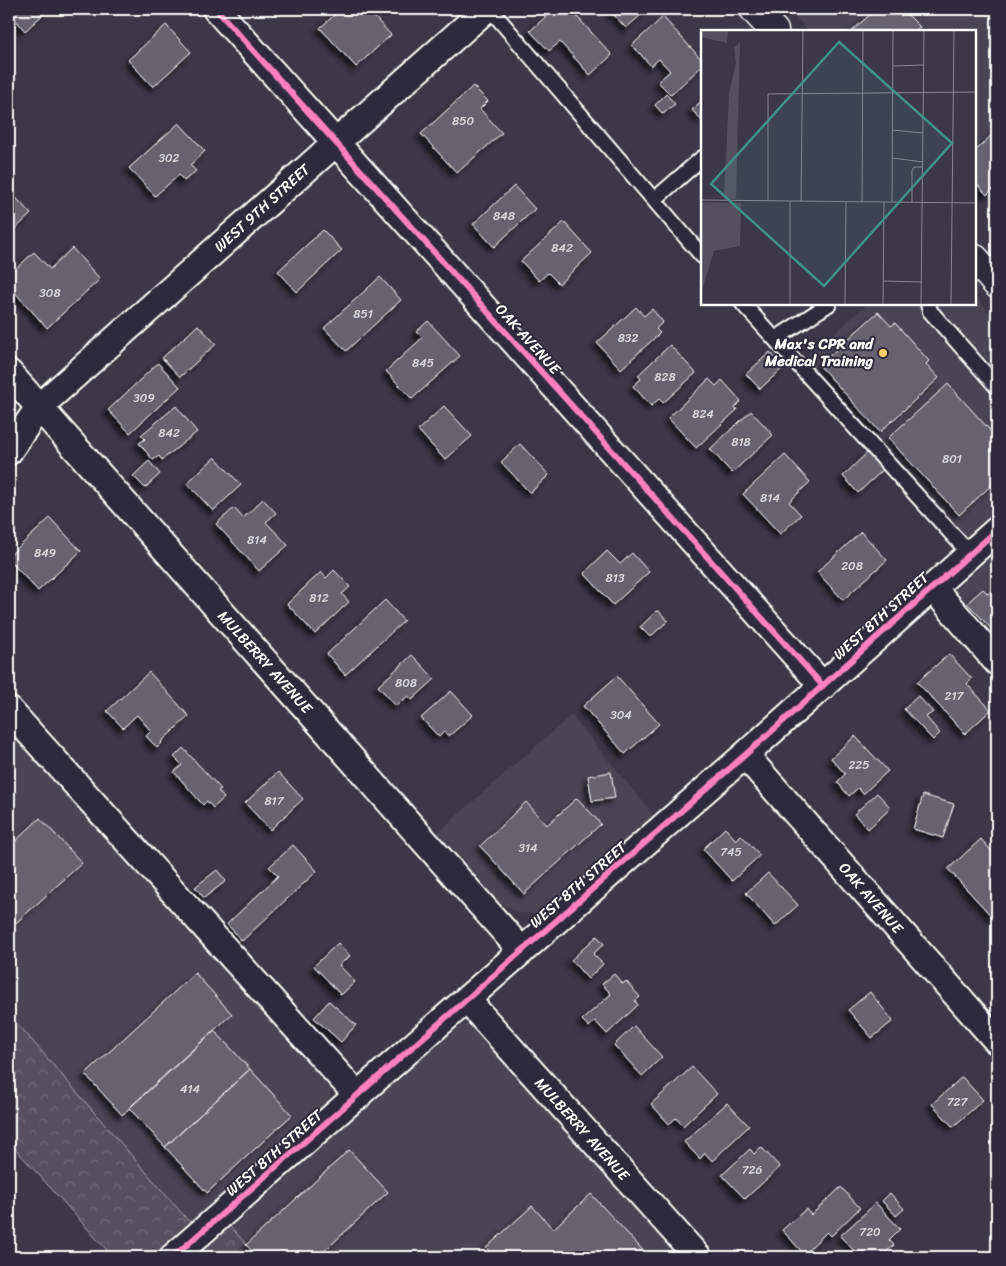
<svg xmlns="http://www.w3.org/2000/svg" width="1006" height="1266" viewBox="0 0 1006 1266" font-family="Sriracha,sans-serif">
  <defs>
    <pattern id="forest-crowns" width="20" height="18" patternUnits="userSpaceOnUse" patternTransform="scale(1.25)"><rect width="20" height="18" fill="#555060"/><path d="M2 6a3 3 0 1 1 6 0M12 15a3 3 0 1 1 6 0" fill="none" stroke="#6e6a78"/></pattern>
    <filter id="shadow"><feDropShadow dx="-4.5" dy="4.5" stdDeviation="2.5" flood-color="#0009"/></filter>
  </defs>
  <rect width="100%" height="100%" fill="#3c3749"/>
  <filter id="ink" filterUnits="userSpaceOnUse"><feTurbulence type="fractalNoise" baseFrequency=".02" numOctaves="2"/><feDisplacementMap in="SourceGraphic" scale="10" xChannelSelector="R" yChannelSelector="G"/><feConvolveMatrix kernelMatrix="1 2 1 2 8 2 1 2 1" color-interpolation-filters="sRGB"/></filter>
  <g filter="url(#ink)">
    <path fill="#494455" d="M788,9H997V129L975,149V31H808Z
      M975,295L997,321V514L957,549L795,368L867,304H975Z
      M997,548V646L954,601V592L957,583Z
      M571,715L655,816L550,907L536,914L520,913L513,910L490,897L435,835Z
      M9,717L328,1081L331,1090L329,1100L324,1106L191,1224L9,1023Z
      M472,1022L687,1257H257L230,1226L454,1030L466,1023Z"/>
    <path fill="url(#forest-crowns)" stroke="#aaa8b0" d="M9,1014L191,1224L154,1257H113L9,1142Z
      M230,1226L257,1257H195Z"/>
    <path fill="#666270" stroke="#fff" filter="url(#shadow)" d="M9,9H49L25,31L9,12Z
      M341,9H367L391,35L356,67L320,28Z
      M554,9H570L612,55L590,75L560,42L549,51L530,31Z
      M608,9H648L626,28Z
      M876,9H914L908,15L920,27L915,31H852Z
      M663,17L702,60V66L671,95L658,82L670,71L659,59L651,66L632,45Z
      M166,25L191,52L153,87L128,60Z
      M473,86L488,101L480,109L502,133L457,173L421,134Z
      M666,94L675,104L663,114L655,105Z
      M702,100V121L692,110Z
      M179,123L205,151L190,165L196,171L184,181L179,175L155,196L129,168Z
      M997,130V185L987,195L975,182V151Z
      M514,186L535,209L494,247L473,224Z
      M9,190L31,214L9,235Z
      M564,222L592,253L559,284L548,273L539,281L521,261Z
      M323,230L342,250L297,292L278,271Z
      M72,248L100,279L47,328L9,286V275L34,252L50,269Z
      M380,277L401,300L346,351L324,328Z
      M636,307L644,316L652,309L663,322L656,329L660,333L621,369L597,343Z
      M878,312L891,326L895,323L929,361L926,364L939,378L880,432L819,365Z
      M428,321L460,356L412,399L386,371L422,338L416,332Z
      M198,325L216,344L180,377L162,358Z
      M670,345L696,373L663,403L659,399L651,406L633,386L641,379L638,375Z
      M770,352L784,367L760,389L746,374Z
      M158,363L180,387L130,433L108,410Z
      M709,379L716,386L722,380L741,401L735,407L737,410L696,448L668,418Z
      M948,384L997,438V480L959,515L888,438Z
      M176,406L197,432L162,460L159,456L153,460L139,443L145,439L141,435Z
      M444,406L472,436L445,460L418,430Z
      M751,411L773,435L732,473L710,449Z
      M520,444L549,475L530,493L501,462Z
      M868,452L884,469L858,493L843,476Z
      M785,455L810,482L789,502L801,515L780,534L743,494Z
      M215,457L241,485L213,511L187,483Z
      M149,461L160,474L145,488L133,476Z
      M263,499L276,513L266,522L288,545L259,571L216,524L234,508L243,518Z
      M50,518L81,551L38,591L9,560V556Z
      M861,532L887,560L843,600L817,572Z
      M607,551L620,564L632,553L649,572L613,605L584,573Z
      M334,570L350,587L342,594L349,602L315,634L287,604L321,572L326,578Z
      M995,588L997,590V635L967,603L983,589L988,594Z
      M385,600L404,621L345,675L327,654Z
      M658,610L668,621L650,637L640,627Z
      M949,654L972,679L967,684L991,710L965,734L917,682Z
      M412,655L435,679L412,700L408,696L396,706L378,686Z
      M149,672L189,716L161,742L162,743L157,748L146,736L151,731L137,715L123,728L107,711Z
      M617,676L659,724L625,754L583,706Z
      M451,691L473,715L449,736L444,732L439,737L421,718Z
      M918,696L933,712L926,717L940,733L933,740L904,709Z
      M855,736L888,771L863,794L858,788L849,796L837,782L845,774L831,758Z
      M183,748L221,789L218,791L224,798L213,808L207,801L203,805L174,772L182,765L174,757Z
      M278,772L303,799L270,830L245,803Z
      M611,772L615,798L592,801L588,776Z
      M877,793L891,808L868,829L854,814Z
      M923,795L954,804L943,838L913,829Z
      M577,798L601,824L524,894L480,846L526,802L547,825Z
      M40,818L82,863L16,923L9,915V847Z
      M725,828L736,840L741,835L760,855L732,881L703,849Z
      M981,839L997,857L996,921L948,869Z
      M293,845L317,871L242,941L227,924L278,876L269,867Z
      M217,870L226,881L204,898L195,887Z
      M768,873L798,905L775,926L746,893Z
      M597,936L604,944L593,954L603,964L588,979L571,960Z
      M338,943L350,956L339,965L355,982L341,995L314,966Z
      M195,973L232,1014L122,1115L85,1074Z
      M614,974L623,984L626,981L640,997L635,1001L638,1005L607,1034L595,1021L589,1027L582,1020L611,994L602,984Z
      M870,992L893,1021L872,1038L848,1010Z
      M329,1001L356,1025L341,1042L314,1018Z
      M634,1026L662,1057L642,1076L614,1045Z
      M214,1030L250,1069L165,1147L129,1108Z
      M692,1067L717,1094L683,1126L676,1118L669,1124L651,1104Z
      M250,1069L292,1115L207,1193L165,1147Z
      M962,1077L983,1100L953,1127L932,1104Z
      M727,1103L749,1126L712,1161L705,1153L700,1159L684,1142Z
      M761,1147L780,1167L745,1199L722,1175L750,1149L754,1154Z
      M349,1150L388,1192L318,1257H258L246,1245Z
      M841,1187L860,1208L831,1236L827,1232L804,1254L782,1230L806,1209L811,1215Z
      M890,1193L904,1209L896,1216L882,1201Z
      M591,1194L649,1257H495L486,1248L532,1206L553,1229Z
      M876,1203L900,1229L889,1240L894,1245L881,1257H877L874,1254L870,1257H860L840,1236Z"/>
    <g fill="none" stroke-linecap="round" stroke-linejoin="round">
      <g stroke="#fff" stroke-width="18">
        <path id="service" d="M490,9L702,256
          M654,200L702,158
          M743,304L970,554
          M928,304L930,311L997,387
          M775,339L829,304"/>
      </g>
      <g stroke="#fff" stroke-width="30">
        <path id="minor" d="M216,9L823,686
          M9,373L522,951
          M9,451L39,407L486,9
          M932,587L997,662
          M9,710L358,1096
          M745,755L997,1041
          M467,1000L698,1257
          M173,1257L745,755L997,530"/>
      </g>
      <g stroke="#fff" stroke-width="31">
        <path id="tertiary" d="M754,9L774,31
          M975,259L997,284"/>
      </g>
      <use href="#service" stroke="#2f2a3d" stroke-width="14"/>
      <use href="#minor" stroke="#2f2a3d" stroke-width="26"/>
      <use href="#tertiary" stroke="#2f2a3d" stroke-width="28"/>
      <g stroke="#2f2a3d" stroke-width="9">
        <path id="cycleway" d="M216,9L823,686
          M173,1257L745,755L997,530"/>
      </g>
      <use href="#cycleway" stroke="#ff80c0" stroke-width="6"/>
    </g>
  </g>
  <circle fill="#ffd166" stroke="#2f2a3d" stroke-width="2" cx="883" cy="353" r="5"/>
  <g text-anchor="middle" dominant-baseline="central" stroke-width="4" stroke-linejoin="round" paint-order="stroke">
    <g font-size="12" fill="#d9d8db">
      <text x="463" y="121">850</text>
      <text x="169" y="158">302</text>
      <text x="504" y="216">848</text>
      <text x="562" y="248">842</text>
      <text x="50" y="293">308</text>
      <text x="363" y="314">851</text>
      <text x="628" y="338">832</text>
      <text x="423" y="363">845</text>
      <text x="665" y="377">828</text>
      <text x="144" y="398">309</text>
      <text x="703" y="414">824</text>
      <text x="169" y="433">842</text>
      <text x="741" y="442">818</text>
      <text x="952" y="459">801</text>
      <text x="770" y="498">814</text>
      <text x="257" y="540">814</text>
      <text x="45" y="553">849</text>
      <text x="852" y="566">208</text>
      <text x="615" y="578">813</text>
      <text x="319" y="598">812</text>
      <text x="406" y="683">808</text>
      <text x="954" y="696">217</text>
      <text x="621" y="715">304</text>
      <text x="859" y="765">225</text>
      <text x="274" y="801">817</text>
      <text x="528" y="848">314</text>
      <text x="731" y="852">745</text>
      <text x="190" y="1089">414</text>
      <text x="957" y="1102">727</text>
      <text x="752" y="1170">726</text>
      <text x="870" y="1232">720</text>
    </g>
    <g font-size="15" fill="#fff" stroke="#2f2a3d">
      <text transform="translate(262 208) rotate(-42)">WEST 9TH STREET</text>
      <text transform="translate(528 339) rotate(48)">OAK AVENUE</text>
      <text transform="translate(881 616) rotate(-42)">WEST 8TH STREET</text>
      <text transform="translate(265 662) rotate(48)">MULBERRY AVENUE</text>
      <text transform="translate(578 885) rotate(-41)">WEST 8TH STREET</text>
      <text transform="translate(871 898) rotate(49)">OAK AVENUE</text>
      <text transform="translate(582 1129) rotate(48)">MULBERRY AVENUE</text>
      <text transform="translate(274 1153) rotate(-41)">WEST 8TH STREET</text>
    </g>
    <g font-size="15" font-weight="bold" fill="#fff" stroke="#2f2a3d" text-anchor="end">
      <text x="873" y="344">Max's CPR and<tspan x="873" dy="17">Medical Training</tspan></text>
    </g>
  </g>
  <g transform="translate(701 30)">
    <rect width="275" height="275" fill="#3c3749"/>
    <path d="M0,1H27L26,13L0,7ZM39,12L35,169H23L28,63L35,33L33,18ZM0,172L40,173L39,216L13,221L0,263Z" fill="#555060"/>
    <path fill="none" stroke="#8a8792" stroke-width="1" d="M192,36L223,35M191,100L222,103M191,128L222,132M0,170L275,173M67,171V64L275,62M89,171V274M100,171L102,1M161,172L162,1M191,172L192,1M211,172V141L213,137H221M182,251L220,252M144,274L145,172M182,274L183,172M220,274L223,1M250,274L253,1"/>
    <path fill="#3f918b" fill-opacity="0.15" stroke="#3f918b" stroke-width="2.5" d="M138,12L251,113L123,256L10,154Z"/>
    <rect width="275" height="275" fill="none" stroke="#fff" stroke-width="2.5"/>
  </g>
  <rect width="1006" height="1266" fill="none" stroke="#2f2a3d" stroke-width="30"/>
  <rect x="15" y="15" width="976" height="1236" fill="none" stroke="#fff" stroke-width="2" filter="url(#ink)"/>
</svg>
